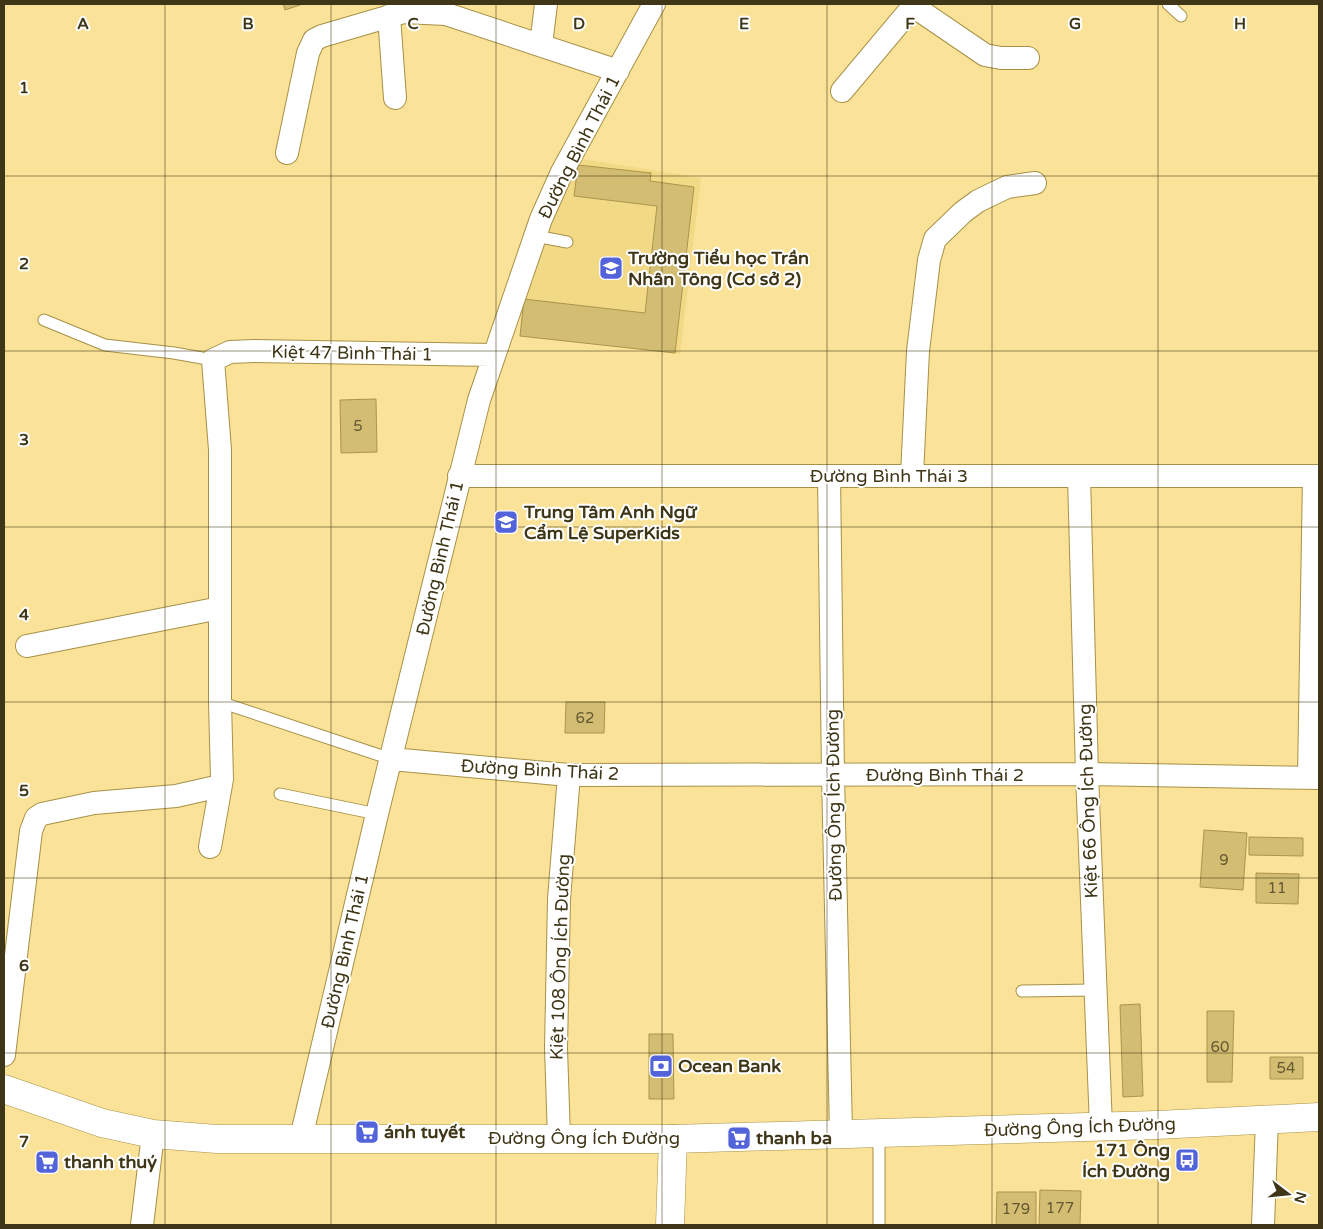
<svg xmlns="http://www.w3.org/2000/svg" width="1323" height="1229" viewBox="0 0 1323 1229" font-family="'Varela Round',sans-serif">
  <rect width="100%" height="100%" fill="#fae398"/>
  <path fill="#f2d985" d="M576,158L701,178L680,354L520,336L521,298Z"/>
  <path fill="#d3bd73" stroke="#ab954c" d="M283,4H303L285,10Z
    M578,165L651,173L650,181L694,187L675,353L520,336L524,299L645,313L657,206L574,196Z
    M376,399L377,452L341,453L340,400Z
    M566,702H605L604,733H565Z
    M1204,830L1247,833L1243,890L1200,887Z
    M1249,837L1303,838V856L1249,855Z
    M1256,873L1299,874L1298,904L1256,903Z
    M1140,1004L1143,1096L1123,1097L1120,1005Z
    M1207,1011H1234L1232,1082H1207Z
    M649,1034H673L674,1099H649Z
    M1270,1057H1303V1079H1270Z
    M1040,1190L1081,1191L1080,1225H1039Z
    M997,1192H1036V1225H996Z"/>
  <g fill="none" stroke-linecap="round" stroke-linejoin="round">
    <g stroke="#a69147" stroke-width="13">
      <path id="lane" d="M1168,4L1181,16
        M535,236L567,242
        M44,320L105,345L174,353L213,360
        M220,702L391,759
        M280,794L377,814
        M1022,991L1095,990
        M879,1225V1132"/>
    </g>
    <g stroke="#a69147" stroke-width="24">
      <path id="street" d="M400,4L404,12L446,14L618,71
        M913,6L985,55L1001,58H1028
        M389,16L395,98
        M541,45L546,4
        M842,91L915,4
        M287,153L308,53L314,40L322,36L404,12
        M912,475L918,351L929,260L935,239L963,212L978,201L1007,187L1035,183
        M459,476H1319
        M829,476L833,775L841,1133
        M1079,476L1087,774L1101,1127
        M27,646L220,608
        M391,759L569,775L1087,774L1319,778
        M1309,778L1314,476
        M210,847L222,779L220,702V450L213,360L230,352L254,351L493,355
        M4,1055L31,831L36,818L42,814L94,803L176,796L220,786
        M301,1138L377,814L479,400L541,219L562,172L654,4
        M559,1138L556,1048L559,899L569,775
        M142,1225L153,1134
        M1263,1225L1267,1119"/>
    </g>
    <g stroke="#a69147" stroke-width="29">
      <path id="secondary" d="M670,1225L673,1139"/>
    </g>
    <g stroke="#a69147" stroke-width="29">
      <path id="primary" d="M4,1089L102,1123L153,1134L217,1139H673L1157,1125L1319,1117"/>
    </g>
    <use href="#lane" stroke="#fff" stroke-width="11"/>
    <use href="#street" stroke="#fff" stroke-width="22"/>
    <use href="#secondary" stroke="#fff" stroke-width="28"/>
    <use href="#primary" stroke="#fff" stroke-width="28"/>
  </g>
  <path fill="none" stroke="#3f3617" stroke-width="1" stroke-opacity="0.55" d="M165,4V1225M331,4V1225M496,4V1225M662,4V1225M827,4V1225M992,4V1225M1158,4V1225M4,176H1319M4,351H1319M4,527H1319M4,702H1319M4,878H1319M4,1053H1319"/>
  <defs>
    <g id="school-square" transform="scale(1.25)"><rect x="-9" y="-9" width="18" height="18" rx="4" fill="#5363d9" stroke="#fff"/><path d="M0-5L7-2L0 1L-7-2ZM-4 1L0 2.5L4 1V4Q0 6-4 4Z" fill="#fff"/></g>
    <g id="bank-square" transform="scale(1.25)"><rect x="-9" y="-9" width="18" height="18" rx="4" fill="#5363d9" stroke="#fff"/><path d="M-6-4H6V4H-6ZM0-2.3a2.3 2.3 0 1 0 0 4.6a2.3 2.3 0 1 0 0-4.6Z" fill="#fff"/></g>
    <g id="supermarket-square" transform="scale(1.25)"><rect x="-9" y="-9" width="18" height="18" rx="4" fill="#5363d9" stroke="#fff"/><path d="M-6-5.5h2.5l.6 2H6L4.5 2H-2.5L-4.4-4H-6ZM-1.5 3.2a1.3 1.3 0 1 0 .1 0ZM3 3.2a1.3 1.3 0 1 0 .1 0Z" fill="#fff"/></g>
    <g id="bus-square" transform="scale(1.25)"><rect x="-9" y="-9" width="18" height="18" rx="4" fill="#5363d9" stroke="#fff"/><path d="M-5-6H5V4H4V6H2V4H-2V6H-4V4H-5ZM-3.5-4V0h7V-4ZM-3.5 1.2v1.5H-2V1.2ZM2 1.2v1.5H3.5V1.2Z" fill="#fff"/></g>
  </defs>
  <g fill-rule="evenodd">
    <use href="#school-square" x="611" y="268"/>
    <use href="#school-square" x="506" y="522"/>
    <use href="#bank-square" x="661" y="1066"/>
    <use href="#supermarket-square" x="367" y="1132"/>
    <use href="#supermarket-square" x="739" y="1138"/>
    <use href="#bus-square" x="1187" y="1160"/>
    <use href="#supermarket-square" x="47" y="1162"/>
  </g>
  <g text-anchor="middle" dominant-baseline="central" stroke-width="4" stroke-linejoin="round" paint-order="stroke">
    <g font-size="15" fill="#64582e">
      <text x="358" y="426">5</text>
      <text x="585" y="718">62</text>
      <text x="1224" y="860">9</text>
      <text x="1277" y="888">11</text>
      <text x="1220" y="1047">60</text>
      <text x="1286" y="1068">54</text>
      <text x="1060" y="1208">177</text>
      <text x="1016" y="1209">179</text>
    </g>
    <g font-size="18" fill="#3f3617" stroke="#fff">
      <text transform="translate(579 147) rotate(-63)">Đường Bình Thái 1</text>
      <text transform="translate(352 353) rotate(1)">Kiệt 47 Bình Thái 1</text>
      <text x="889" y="476">Đường Bình Thái 3</text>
      <text transform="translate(440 558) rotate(-77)">Đường Bình Thái 1</text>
      <text transform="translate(540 770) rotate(3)">Đường Bình Thái 2</text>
      <text x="945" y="775">Đường Bình Thái 2</text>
      <text transform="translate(1088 801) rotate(-92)">Kiệt 66 Ông Ích Đường</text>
      <text transform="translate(834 805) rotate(-91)">Đường Ông Ích Đường</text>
      <text transform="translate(345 951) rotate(-77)">Đường Bình Thái 1</text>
      <text transform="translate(560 957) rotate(-88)">Kiệt 108 Ông Ích Đường</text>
      <text transform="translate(1080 1127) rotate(-2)">Đường Ông Ích Đường</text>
      <text x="584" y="1138">Đường Ông Ích Đường</text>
    </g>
    <g font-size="18" font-weight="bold" fill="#3f3617" stroke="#fff" text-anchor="start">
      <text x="628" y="258">Trường Tiểu học Trần<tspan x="628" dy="21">Nhân Tông (Cơ sở 2)</tspan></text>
      <text x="524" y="512">Trung Tâm Anh Ngữ<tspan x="524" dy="21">Cẩm Lệ SuperKids</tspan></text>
      <text x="678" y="1066">Ocean Bank</text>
      <text x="384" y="1132">ánh tuyết</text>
      <text x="756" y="1138">thanh ba</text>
      <text x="1170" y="1150" text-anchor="end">171 Ông<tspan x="1170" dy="21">Ích Đường</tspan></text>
      <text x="64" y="1162">thanh thuý</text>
    </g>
  </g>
  <g font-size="16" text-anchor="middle" font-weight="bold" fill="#3f3617" stroke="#fff" stroke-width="4" stroke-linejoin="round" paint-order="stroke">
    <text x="83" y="29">A</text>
    <text x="248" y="29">B</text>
    <text x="413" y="29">C</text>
    <text x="579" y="29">D</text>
    <text x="744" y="29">E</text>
    <text x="910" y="29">F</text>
    <text x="1075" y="29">G</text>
    <text x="1240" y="29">H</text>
    <text x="24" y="93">1</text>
    <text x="24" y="269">2</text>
    <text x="24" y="445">3</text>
    <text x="24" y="620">4</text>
    <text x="24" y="796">5</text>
    <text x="24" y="971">6</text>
    <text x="24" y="1147">7</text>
  </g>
  <rect width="1323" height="1229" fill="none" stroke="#3f3617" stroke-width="10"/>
  <g transform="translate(1288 1194) rotate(106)" stroke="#ffffff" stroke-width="4" paint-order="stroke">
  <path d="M0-4L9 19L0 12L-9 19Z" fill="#3f3617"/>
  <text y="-8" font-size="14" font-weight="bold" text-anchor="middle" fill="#3f3617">N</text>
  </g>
</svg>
